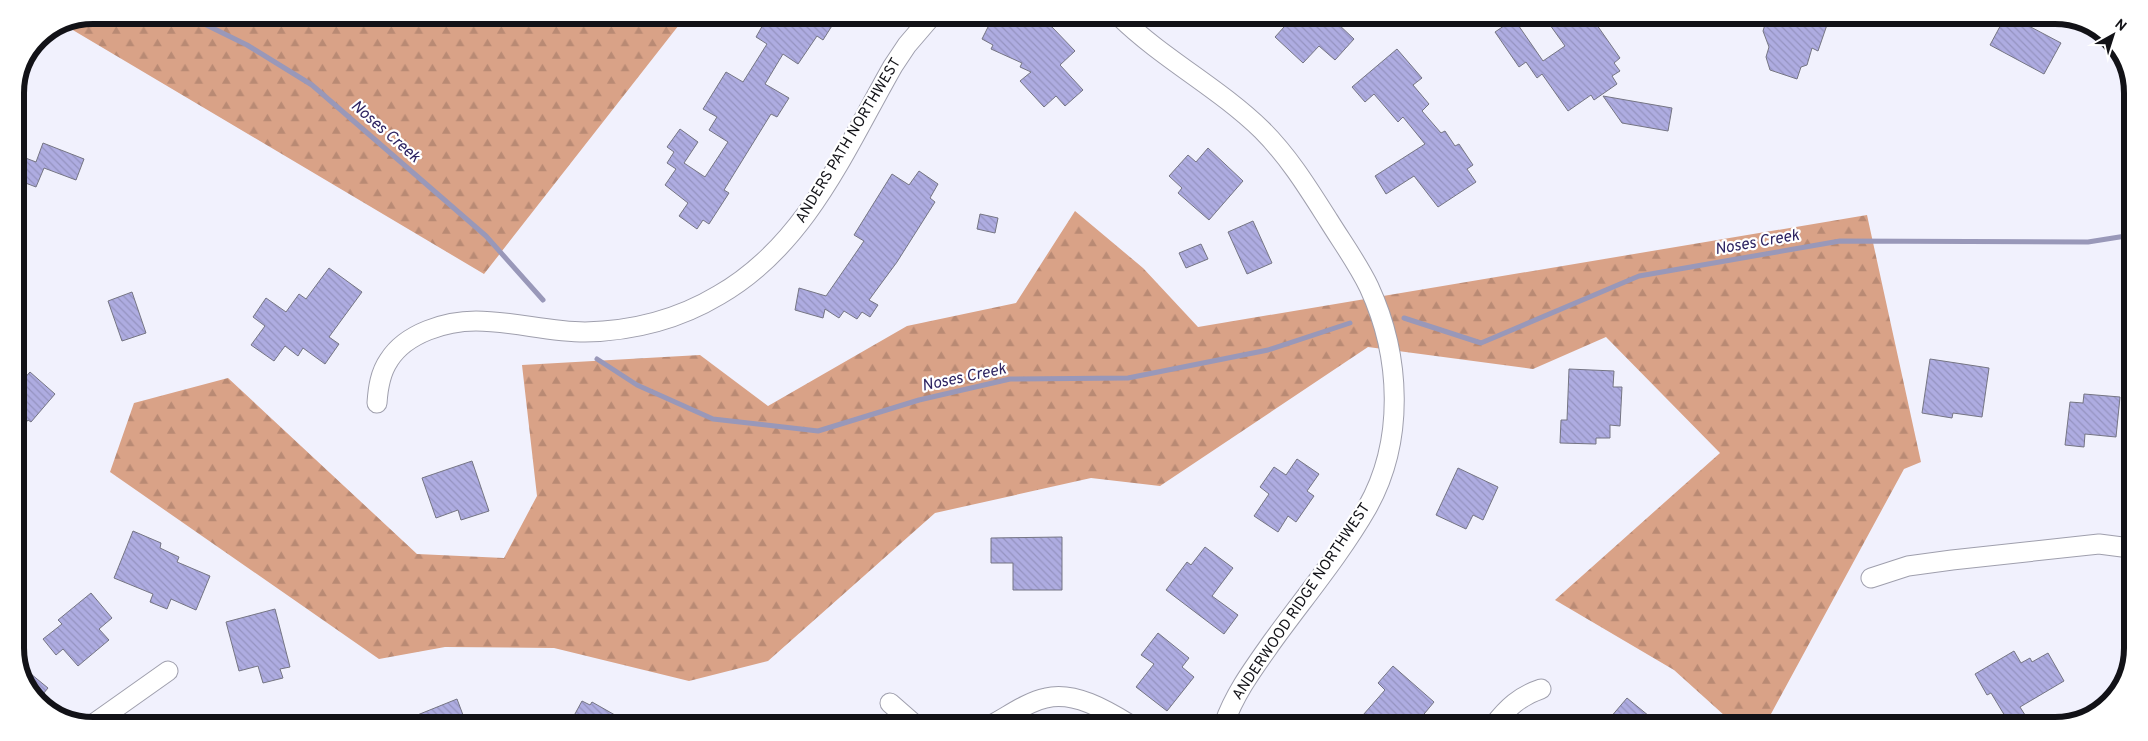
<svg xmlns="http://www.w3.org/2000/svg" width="2148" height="741" viewBox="0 0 2148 741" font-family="Overpass,sans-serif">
  <defs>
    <pattern id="forest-firs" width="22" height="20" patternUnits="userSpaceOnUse" patternTransform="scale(1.25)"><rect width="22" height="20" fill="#d9a287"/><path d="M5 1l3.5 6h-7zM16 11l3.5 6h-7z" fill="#b98a74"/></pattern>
    <pattern id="building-back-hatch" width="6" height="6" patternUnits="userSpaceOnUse" patternTransform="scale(1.25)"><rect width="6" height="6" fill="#aeace1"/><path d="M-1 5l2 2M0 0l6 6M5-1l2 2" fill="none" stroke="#9593c0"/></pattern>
  </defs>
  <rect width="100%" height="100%" fill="#f1f1fd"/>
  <path fill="url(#forest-firs)" d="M93,15L686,16L484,274L66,26Z
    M1075,211L1143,268L1198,327L1867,215L1921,462L1904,469L1765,725H1735L1674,670L1555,600L1720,453L1606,337L1533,369L1368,347L1160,486L1091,478L935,513L768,661L689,681L554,648L445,647L379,659L110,472L134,403L228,378L417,554L504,558L537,496L522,365L700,355L768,406L907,326L1016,303Z"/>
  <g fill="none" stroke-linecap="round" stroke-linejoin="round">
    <path stroke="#9998b9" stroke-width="5" d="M186,15L247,45L312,85L486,236L543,300
      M1404,318L1481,343L1639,276L1840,241L2088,242L2132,235
      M597,359L637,385L713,419L818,431L919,400L1010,379L1128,378L1268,350L1350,323"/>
  </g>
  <path fill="url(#building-back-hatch)" stroke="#757583" d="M768,16H828L835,21L823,40L817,36L798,64L783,54L765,84L789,98L777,117L771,114L724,190L729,193L709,224L703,220L697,229L679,216L688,203L665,185L676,169L667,163L674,152L667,147L680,129L698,142L684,163L705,177L728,142L709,130L717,117L703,109L726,72L743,82L767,44L756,37Z
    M1004,17H1031L1052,27L1075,51L1060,65L1083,90L1065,106L1056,96L1044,107L1020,81L1031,72L1020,67L1022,63L991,49L993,45L982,39L992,19L1001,23Z
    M1293,17L1322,18L1332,26L1336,22L1354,39L1335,60L1319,46L1303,63L1275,37Z
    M1545,18H1573L1577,24L1586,18H1592L1620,58L1614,63L1620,71L1612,76L1617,84L1594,100L1591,95L1568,111L1542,74L1537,78L1526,62L1519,67L1495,32L1514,19L1543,61L1565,46Z
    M1767,18L1829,19L1818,51L1812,48L1807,65L1801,67L1797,79L1770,70L1766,57L1769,47L1763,31Z
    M2004,19H2031L2027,25L2061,43L2044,74L1990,45Z
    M1397,49L1422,78L1413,85L1429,104L1422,111L1441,133L1445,131L1455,146L1459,144L1473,165L1467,169L1476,182L1438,207L1414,176L1386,194L1375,176L1425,144L1403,117L1398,122L1374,94L1365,102L1352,87Z
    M1603,96L1672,108L1668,131L1622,123Z
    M43,143L84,159L76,180L44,168L36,187L15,179V154L36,162Z
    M1208,148L1243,181L1209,220L1178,193L1182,188L1169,176L1188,155L1196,162Z
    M919,171L938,184L930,198L935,202L897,262L869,300L878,305L870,317L862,312L857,319L844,311L839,318L825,309L823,318L795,310L799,288L826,296L864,241L854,235L892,174L909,185Z
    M980,214L998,218L995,233L977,229Z
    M1253,221L1272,263L1247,274L1228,232Z
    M1201,244L1208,259L1186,268L1179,253Z
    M329,268L362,292L329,337L339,344L325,364L303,348L298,356L285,346L274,361L251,345L265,326L253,317L266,298L286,312L299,294L306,299Z
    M132,292L146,333L122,341L108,301Z
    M1930,359L1989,368L1982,417L1953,413L1952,418L1922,413Z
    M1569,369L1614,371L1613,387H1622L1620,426L1610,425V438H1596V444L1560,443L1561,420H1567Z
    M30,372L55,394L31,422L28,420L15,436V389Z
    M2084,394L2120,397L2116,437L2085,434L2084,447L2065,445L2070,402L2083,403Z
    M1297,459L1319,474L1307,491L1314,496L1296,522L1288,516L1278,532L1254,516L1269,494L1260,487L1274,467L1286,475Z
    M472,461L489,511L461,520L458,510L436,518L422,478Z
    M1458,468L1498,487L1483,520L1473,515L1466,529L1436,515Z
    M133,531L161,543L160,548L179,557L177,562L210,576L196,610L171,599L167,609L150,602L153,594L114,578Z
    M1062,537V590H1013V563H991V538Z
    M1205,547L1233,568L1212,596L1238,615L1224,634L1166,590L1187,562L1191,565Z
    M91,593L112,618L99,629L109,640L78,666L63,649L56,655L43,639L62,624L58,620Z
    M275,609L290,667L280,669L283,678L263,683L258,666L239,671L226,622Z
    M1158,633L1189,658L1182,667L1194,677L1167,711L1136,687L1154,664L1141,655Z
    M2014,651L2021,663L2030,658L2032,662L2048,653L2064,681L2020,707L2032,726H2011L1991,693L1987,695L1975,674Z
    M20,665L48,688L38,700L31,696Z
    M1393,666L1434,702L1415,725H1374L1363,715L1385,690L1378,683Z
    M1627,698L1660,725H1604Z
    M457,699L466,723H400V722Z
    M582,701L590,705L592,702L629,723H570Z"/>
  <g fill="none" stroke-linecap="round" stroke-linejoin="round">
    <g stroke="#9f9fad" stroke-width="21">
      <path id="minor" d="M1120,17C1163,59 1219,88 1262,130C1289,157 1308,188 1329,221C1342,242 1358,264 1369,287C1401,356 1405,441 1367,508C1340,555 1303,599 1272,642C1253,669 1235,693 1224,724
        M377,403C378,388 380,373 389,360C406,333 446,321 476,321C513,321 548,332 585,332C632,331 679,319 719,295C806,245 845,150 893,66L907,45L931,17
        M1871,578L1908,566L1952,560L2099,544L2130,548
        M890,703L914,724
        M96,722L168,671
        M993,724C1010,715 1027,702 1046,698C1074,691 1106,710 1129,724
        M1494,725C1507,708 1520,696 1541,689"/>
    </g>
    <use href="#minor" stroke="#fff" stroke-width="19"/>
  </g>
  <g text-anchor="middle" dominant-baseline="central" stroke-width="4.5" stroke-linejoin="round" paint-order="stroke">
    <g font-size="15" fill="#121217" stroke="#fff">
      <text transform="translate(849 141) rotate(-59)">ANDERS PATH NORTHWEST</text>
      <text transform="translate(1302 602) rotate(-56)">ANDERWOOD RIDGE NORTHWEST</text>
    </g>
    <g font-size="16" font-style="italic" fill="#2e2462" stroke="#fff">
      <text transform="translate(385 132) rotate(41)">Noses Creek</text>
      <text transform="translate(1757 243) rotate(-10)">Noses Creek</text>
      <text transform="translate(964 378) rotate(-12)">Noses Creek</text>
    </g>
  </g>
  <path d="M0 0H2148V741H0ZM93 24H2055A69 69 0 0 1 2124 93V648A69 69 0 0 1 2055 717H93A69 69 0 0 1 24 648V93A69 69 0 0 1 93 24Z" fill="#fff" fill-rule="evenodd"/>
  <path fill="none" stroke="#121217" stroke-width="6" d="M93 24H2055A69 69 0 0 1 2124 93V648A69 69 0 0 1 2055 717H93A69 69 0 0 1 24 648V93A69 69 0 0 1 93 24Z"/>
  <g transform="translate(2113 35) rotate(39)" stroke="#ffffff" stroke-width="4" paint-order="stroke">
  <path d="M0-4L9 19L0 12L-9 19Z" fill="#121217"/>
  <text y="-8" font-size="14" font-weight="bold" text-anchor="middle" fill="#121217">N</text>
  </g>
</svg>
